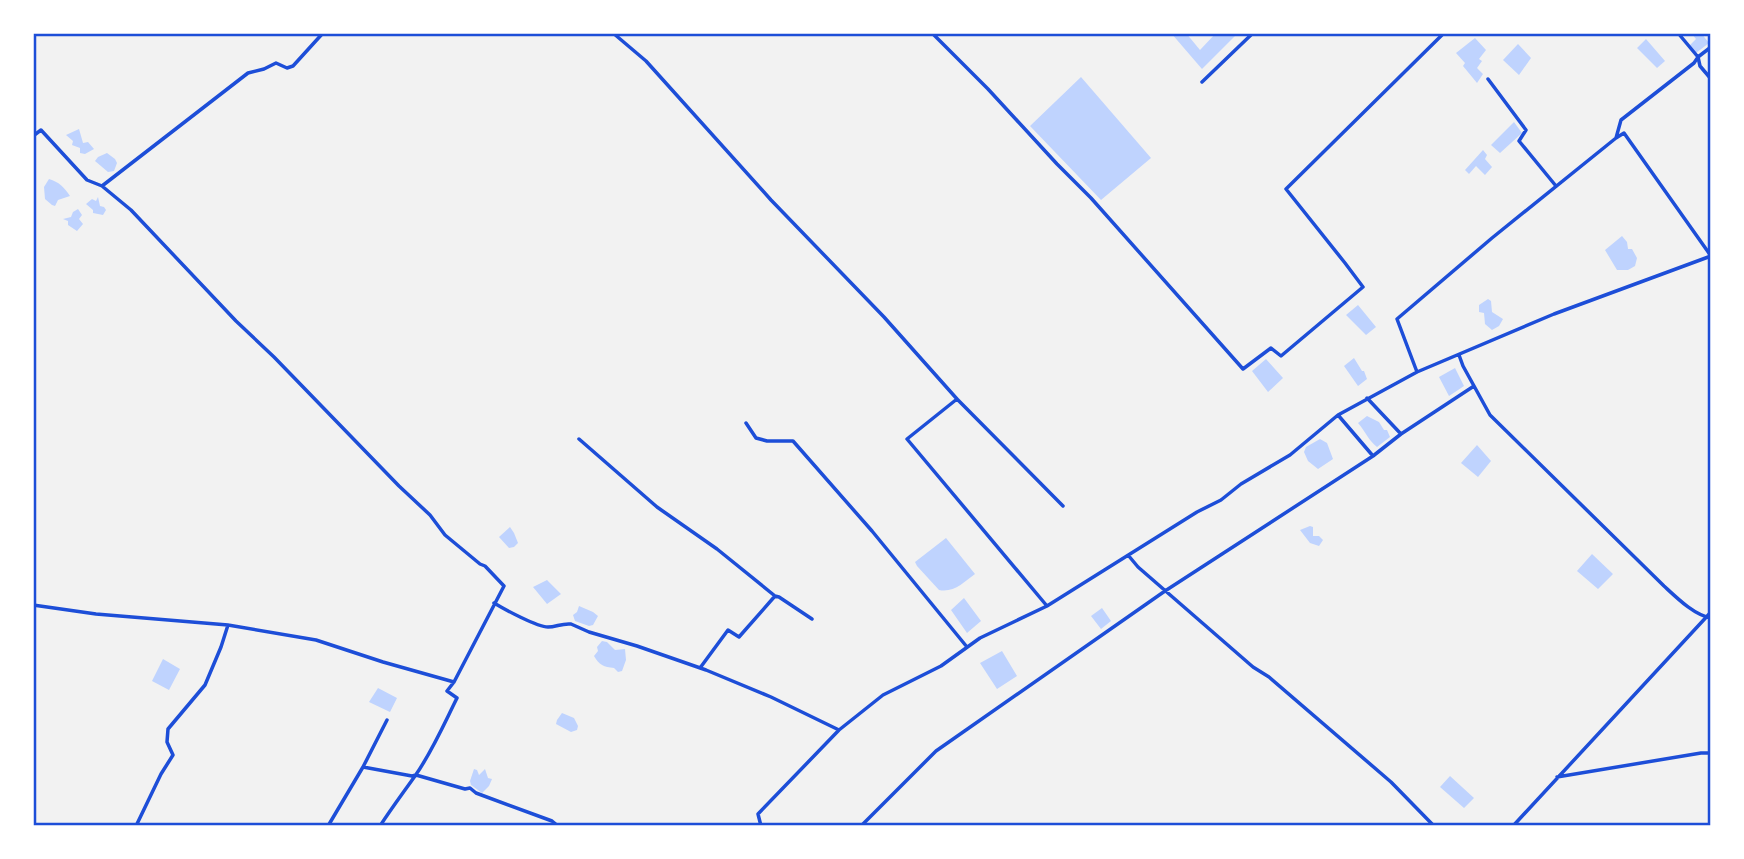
<svg xmlns="http://www.w3.org/2000/svg" width="1744" height="859" viewBox="0 0 1744 859" font-family="Mulish,sans-serif">
  <rect width="100%" height="100%" fill="#f2f2f2"/>
  <path fill="#bfd3fe" d="M1171,33H1186L1200,50L1216,33H1238L1202,69Z
    M1691,33H1701L1709,43L1696,53L1689,46L1696,39Z
    M1475,38L1486,50L1479,59L1482,61L1477,68L1483,74L1477,83L1463,66L1465,63L1456,53Z
    M1646,39L1665,61L1657,68L1637,48Z
    M1518,44L1531,58L1519,75L1503,60Z
    M1081,77L1151,158L1101,200L1030,126Z
    M1514,122L1522,133L1500,153L1491,145Z
    M79,129L83,143L88,142L94,149L85,154L80,153V148L72,145L73,141L66,135Z
    M1483,150L1487,155L1485,159L1492,167L1485,175L1476,166L1469,174L1465,170Z
    M107,153L115,159L117,163L114,171L108,172L95,161L98,157Z
    M49,179C59,182 64,187 70,196L58,200L55,206L52,205L45,199L44,187Z
    M98,197L100,206L104,207L106,210L103,215L93,213V210L86,204L92,199L96,201Z
    M78,209L82,215L79,219L83,224L77,231L68,225V221L63,219L71,217L73,212Z
    M1622,236L1627,242L1628,249H1632L1637,258L1635,266L1628,270H1617L1605,250Z
    M1488,299L1491,301L1492,312L1503,319L1499,326L1492,330L1485,324L1484,313L1479,312V305Z
    M1358,305L1376,327L1366,335L1346,315Z
    M1354,358L1362,371H1364L1367,379L1358,386L1344,366Z
    M1266,359L1283,378L1268,392L1252,371Z
    M1455,368L1464,386L1449,396L1439,377Z
    M1367,416L1379,422L1384,430H1387L1390,437L1377,447C1369,441 1365,431 1358,423Z
    M1320,439L1327,443L1333,459L1318,469L1308,461L1304,452L1306,447Z
    M1477,445L1491,461L1478,477L1461,463Z
    M1310,526L1313,527V536H1319L1323,540L1319,546L1310,543L1300,530Z
    M510,527L514,533L518,543L514,547L509,548L499,537Z
    M946,538L975,574C964,582 954,593 939,590L917,566L915,562Z
    M1592,554L1613,574L1598,589L1577,571Z
    M547,580L561,594L547,604L533,587Z
    M964,598L981,621L967,633L951,610Z
    M579,606L593,612L598,616L593,625L589,626L575,621L573,615L577,612Z
    M1102,608L1111,621L1101,629L1091,616Z
    M602,641L607,642L615,650L625,649L626,660L622,671L618,672L614,668C604,667 599,665 594,656L598,651L597,647Z
    M1002,651L1017,676L997,689L980,663Z
    M163,659L180,669L169,690L152,681Z
    M378,688L397,698L390,712L369,702Z
    M562,713L574,718L578,726L577,730L571,732L556,724L557,720Z
    M474,769L477,770L479,775L485,769L488,778L492,779L489,786L482,793L471,785L470,781Z
    M1450,776L1474,798L1464,808L1440,787Z"/>
  <g fill="none" stroke-linecap="round" stroke-linejoin="round">
    <path stroke="#1d4ed8" stroke-width="3.5" d="M613,33L646,61L771,200L884,317L957,399L907,439L1047,606
      M932,33L988,89L1057,164L1091,198L1243,369L1271,348L1281,356L1363,287L1345,263L1286,189L1444,33
      M1678,33L1698,57L1700,66L1711,79
      M1488,79L1526,130L1519,141L1556,186
      M1202,82L1253,33
      M33,136L41,130L87,180L102,186L131,210L236,321L274,357L399,486L430,515L445,535L480,564L485,566L504,586L454,682L447,691L457,698C444,724 432,752 415,776C403,793 391,809 380,826
      M102,186L248,73L264,69L276,63L287,68L293,66L323,33
      M1459,355L1463,366L1490,415L1664,586C1677,598 1694,615 1711,618
      M1417,372L1397,319L1492,238L1616,138L1621,120L1694,63L1698,57L1711,47
      M1367,398L1401,434
      M957,399L1063,506
      M1338,415L1373,456
      M746,423L756,438L767,441H793L872,531L967,647
      M579,439L657,507L717,549L775,596L779,597L812,619
      M1128,555L1138,567L1253,667L1269,677L1391,782L1434,826
      M494,603C504,609 537,627 548,627C556,627 562,623 571,624L589,632L637,646L706,670L771,697L839,730
      M33,605L96,614L228,625L316,640L383,662L454,682
      M700,668L728,630L739,637L775,596
      M387,720L363,767L412,776L416,775L465,789L470,788L476,793L552,821L558,826
      M1557,777L1701,753H1711
      M136,826L161,774L173,755L167,742L168,729L205,685L221,647L228,625
      M328,826L363,767
      M761,826L758,814L839,730L883,695L941,666L980,638L1047,606L1197,512L1221,500L1241,484L1290,455L1338,415L1417,372L1554,314L1711,256L1624,133L1616,138
      M861,826L936,751L1165,591L1373,456L1401,434L1474,386
      M1513,826L1711,612"/>
  </g>
  <rect width="1744" height="859" fill="none" stroke="#ffffff" stroke-width="70"/>
  <rect x="35" y="35" width="1674" height="789" fill="none" stroke="#1d4ed8" stroke-width="2.5"/>
</svg>
